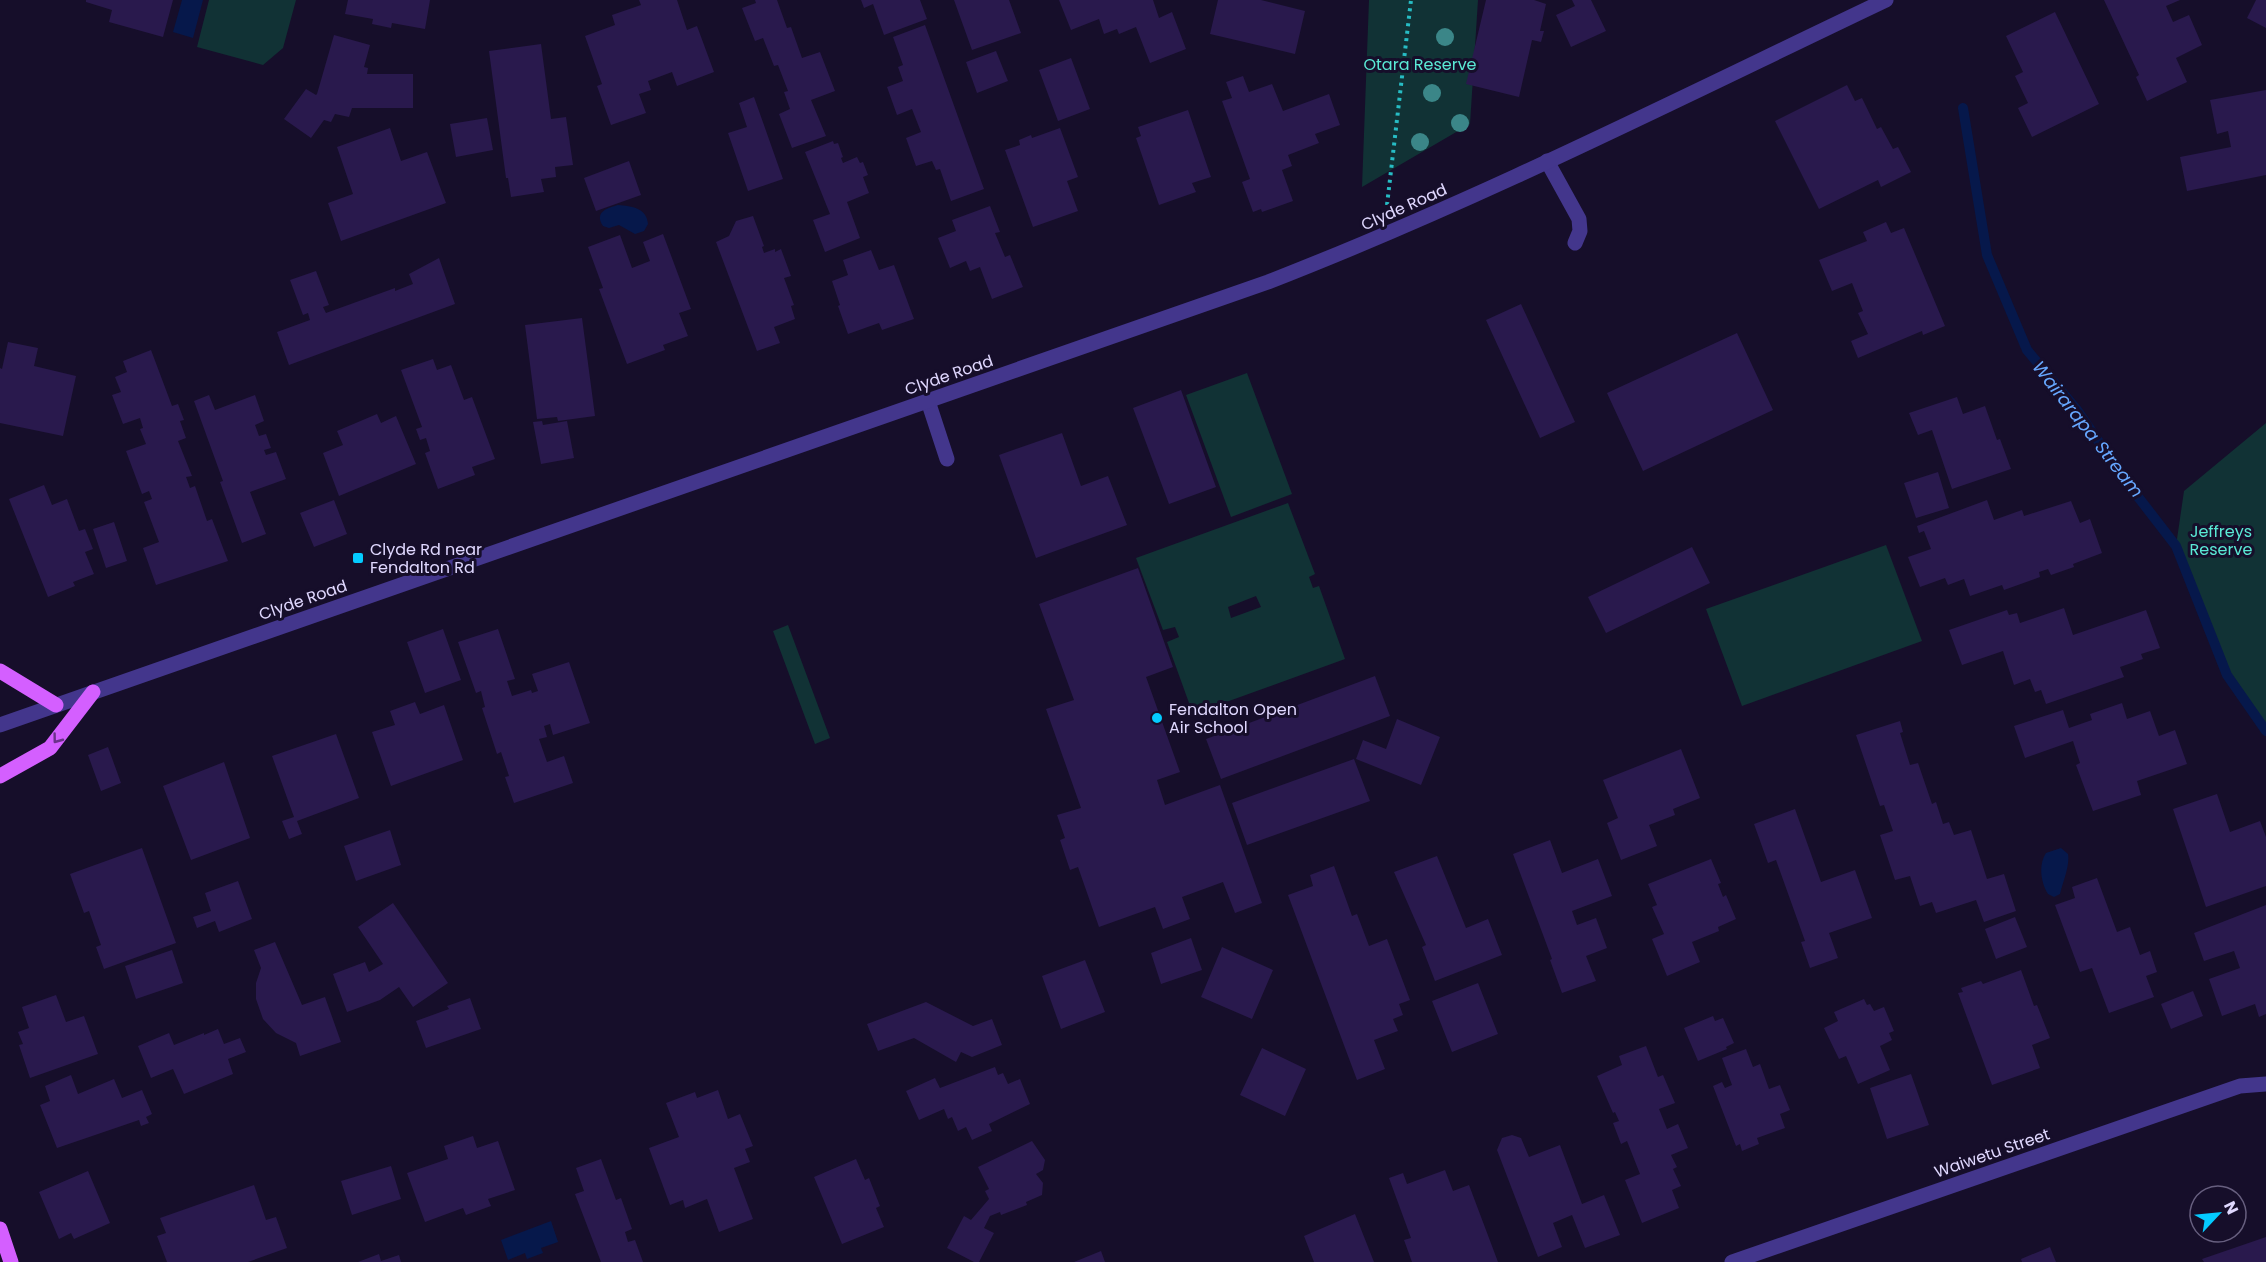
<svg xmlns="http://www.w3.org/2000/svg" width="2266" height="1262" viewBox="0 0 2266 1262" font-family="Poppins,sans-serif">
  <rect width="100%" height="100%" fill="#160e2a"/>
  <path fill="#113235" fill-rule="evenodd" d="M209,0H296L283,48L263,65L197,47Z
    M1369,0H1478L1470,124L1362,187Z
    M1247,373L1292,494L1231,517L1186,395Z
    M2266,423V732L2227,675L2176,546L2184,491Z
    M1288,503L1315,574L1309,577L1313,588L1319,586L1345,659L1193,714L1167,642L1179,637L1175,627L1163,630L1136,558ZM1256,596L1261,607L1231,618L1228,607Z
    M1886,545L1922,641L1742,706L1706,609Z
    M788,625L830,738L815,744L773,631Z"/>
  <path fill="#06184b" d="M182,0H203L193,38L173,32Z
    M618,205C632,206 647,208 648,224L644,231L635,234L619,225L609,228L603,226C594,213 606,208 618,205Z
    M2061,848L2068,854C2070,866 2063,881 2060,894L2054,897L2048,894C2041,883 2038,865 2046,853Z
    M551,1221L558,1242L541,1248L543,1253L527,1259L525,1253L508,1260L501,1240Z"/>
  <g fill="none" stroke-linecap="round" stroke-linejoin="round">
    <path stroke="#06184b" stroke-width="10" d="M1963,108L1987,255L2027,350L2077,410L2125,480L2176,546L2227,675L2266,731"/>
  </g>
  <path fill="#29194d" d="M86,0H173L163,37L109,22L112,10L86,2Z
    M348,0H430L425,29L392,23L391,28L372,24L373,19L345,14Z
    M639,0H677L687,30L697,26L714,72L677,86L672,72L648,81L651,90L639,94L646,113L611,125L597,86L602,84L585,36L615,25L612,15L641,5Z
    M755,0H777L787,28L791,27L802,58L820,52L835,91L811,100L826,136L792,148L779,114L790,109L784,92L788,91L778,65L774,66L763,38L755,41L742,8L756,3Z
    M861,0H920L927,19L884,35L873,4L864,8Z
    M954,0H1009L1021,33L972,50Z
    M1059,0H1153L1159,18L1172,12L1186,49L1150,63L1136,27L1119,34L1117,29L1104,34L1099,19L1071,30Z
    M1218,0H1261L1305,11L1295,54L1210,34Z
    M1486,0H1534L1546,4L1540,31H1544L1541,42L1532,40L1519,97L1466,84Z
    M1572,0H1591L1606,31L1571,47L1556,15L1575,6Z
    M2104,0H2180L2166,6L2173,22L2189,15L2202,45L2176,58L2187,82L2147,101L2136,77L2139,75Z
    M2256,0H2266V28L2247,18Z
    M2055,12L2099,104L2032,137L2018,108L2028,103L2015,76L2023,72L2006,36Z
    M925,25L984,189L951,201L940,169L936,170L932,161L916,166L906,138L921,132L912,109L897,115L887,87L903,81L898,67L903,65L893,37Z
    M334,35L370,45L364,67L368,68L367,74H413V108H352L349,117L335,114L331,122L324,120L311,138L284,119L306,89L316,95L317,94Z
    M541,44L551,119L566,117L573,165L555,167L556,177L541,179L544,192L511,197L508,178H506L489,51Z
    M996,51L1008,81L977,93L966,62Z
    M1071,58L1090,109L1058,121L1039,70Z
    M1243,76L1249,92L1272,84L1283,111L1329,94L1340,125L1315,134L1319,143L1288,155L1292,166L1282,170L1293,201L1262,212L1261,209L1253,212L1242,182L1250,179L1222,101L1232,98L1226,82Z
    M1847,85L1855,101L1862,98L1877,129L1881,127L1893,149L1898,147L1911,172L1881,187L1878,180L1819,209L1775,121Z
    M2266,90V175L2187,191L2180,157L2231,147L2228,131L2217,134L2210,100Z
    M754,97L783,179L748,191L728,133L747,127L739,103Z
    M1188,110L1211,177L1192,183L1196,192L1159,205L1136,138L1141,136L1138,127Z
    M487,118L493,150L456,157L450,124Z
    M390,128L401,161L427,152L446,203L341,241L328,203L353,194L337,147Z
    M1060,128L1078,177L1067,181L1078,211L1033,227L1005,150L1020,145L1019,140L1031,135L1032,138Z
    M833,141L834,144L838,143L843,157L841,158L843,163L857,157L860,163L863,162L868,175L863,177L869,193L847,202L860,238L825,252L813,220L830,214L805,152Z
    M629,161L641,195L596,211L584,178Z
    M990,206L1000,232L995,233L1005,257L1010,255L1023,287L992,299L980,267L970,271L966,261L950,268L938,238L956,231L952,220Z
    M753,216L764,246L762,247L764,253L775,249V252L781,249L791,276L784,278L794,305L791,306L795,319L774,327L780,343L757,351L716,242L729,236L736,221Z
    M1886,222L1891,233L1904,228L1945,326L1923,335L1922,331L1858,358L1851,341L1868,334L1858,313L1863,311L1852,283L1832,291L1819,260L1867,241L1863,232Z
    M663,234L691,309L679,313L688,336L663,345L665,350L627,364L599,289L603,288L588,247L620,235L632,268L650,261L643,242Z
    M871,250L879,270L894,265L914,319L882,330L879,323L848,334L838,306L840,305L832,281L848,275L843,260Z
    M439,258L455,304L289,365L277,332L310,320L308,313L303,315L290,280L316,271L329,305L323,307L326,313L395,288V291L413,284L409,274Z
    M1521,304L1575,422L1540,438L1486,320Z
    M582,318L595,416L558,421L557,417L537,419L525,325Z
    M1737,333L1773,410L1643,471L1607,393Z
    M8,342L38,348L34,366L76,376L63,436L0,423V368L2,369Z
    M151,350L172,406L178,404L184,420L180,421L186,438L178,441L192,476L186,477L190,488L195,486L207,521L212,519L228,561L156,585L143,548L159,542L144,502L152,499L149,491L142,494L126,451L146,444L140,429L143,428L140,418L123,424L112,395L121,392L115,377L127,372L123,361Z
    M433,359L437,370L451,365L464,400L472,397L495,459L472,467L475,475L438,489L425,453L430,451L426,438L420,440L416,429L422,427L401,370Z
    M1181,390L1216,487L1169,504L1133,408Z
    M209,395L215,410L255,395L264,421L255,425L259,436L266,434L271,448L264,450L266,455L276,452L286,479L250,492L266,534L242,543L220,482L223,481L194,401Z
    M1957,397L1963,414L1985,406L1997,440L2000,439L2011,469L1952,489L1932,430L1918,435L1909,413Z
    M377,414L381,423L396,416L416,464L339,496L323,453L343,445L337,431Z
    M542,421L543,425L567,421L574,458L541,464L533,422Z
    M1062,433L1081,486L1108,476L1127,525L1036,558L999,455Z
    M1938,472L1949,508L1916,518L1904,483Z
    M44,485L52,505L67,499L79,531L85,529L93,549L85,552L94,574L73,582L75,586L48,597L9,499Z
    M334,500L347,534L314,547L300,513Z
    M1987,500L1994,520L2022,510L2024,516L2071,501L2080,523L2090,519L2102,553L2073,564L2074,567L2051,575L2048,569L2039,572L2040,577L2004,590L2002,585L1970,596L1964,579L1948,585L1945,578L1920,587L1908,557L1931,549L1924,531L1919,533L1917,526Z
    M114,522L127,561L106,568L93,529Z
    M1692,547L1710,583L1606,633L1588,597Z
    M1138,568L1173,667L1146,677L1180,772L1157,780L1165,805L1220,785L1262,903L1235,913L1223,882L1182,897L1190,919L1163,929L1155,907L1099,927L1078,867L1070,870L1060,840L1065,838L1057,815L1081,808L1046,709L1074,700L1039,604Z
    M2064,608L2073,635L2146,610L2160,648L2141,654L2143,659L2120,667L2124,677L2046,704L2041,690L2035,692L2030,679L2014,685L2003,651L1962,665L1949,630L2007,610L2009,615L2017,613L2020,623Z
    M443,629L461,680L425,693L407,642Z
    M498,629L515,679L507,681L512,696L531,690L532,693L538,691L532,674L569,662L590,723L553,735L550,724L544,726L547,737L539,739L547,762L564,756L573,783L514,803L505,777L509,776L501,752L497,754L482,708L485,707L481,691L476,693L458,642Z
    M1375,676L1390,716L1221,779L1206,739Z
    M415,702L420,714L444,705L463,760L391,786L372,732L395,725L390,711Z
    M2122,703L2127,719L2150,711L2159,736L2175,730L2187,764L2137,781L2141,795L2093,811L2076,765L2080,763L2073,741L2025,758L2014,726L2063,710L2069,728L2092,720L2090,714Z
    M1397,719L1440,737L1421,785L1356,759L1363,740L1386,749Z
    M1900,721L1903,732L1900,733L1910,765L1918,763L1932,804L1936,802L1943,824L1949,822L1954,835L1971,830L1987,879L2004,874L2016,911L1984,922L1976,900L1936,913L1932,902L1920,906L1910,876L1895,880L1880,835L1893,831L1884,805L1880,806L1856,735Z
    M336,734L359,798L297,821L302,834L289,839L282,821L294,817L272,756Z
    M108,747L121,783L101,791L88,755Z
    M1681,749L1700,798L1673,809L1675,815L1649,825L1657,846L1621,860L1607,823L1618,818L1603,780Z
    M1354,759L1370,801L1247,845L1232,803Z
    M224,762L250,838L191,860L163,786Z
    M2217,794L2230,832L2260,821L2266,837V886L2206,907L2173,809Z
    M1795,809L1821,882L1855,870L1872,918L1829,933L1838,958L1810,968L1801,942L1805,941L1776,860L1768,863L1754,824Z
    M390,830L401,865L356,881L344,846Z
    M1550,840L1562,873L1598,859L1612,896L1572,911L1577,925L1596,918L1607,948L1586,956L1596,981L1562,993L1550,960L1552,959L1513,854Z
    M142,848L176,943L104,969L96,947L101,945L89,911L84,913L70,874Z
    M1437,856L1466,928L1488,919L1502,955L1435,981L1422,947L1426,945L1394,872Z
    M1711,859L1721,883L1718,884L1723,897L1726,895L1736,919L1718,927L1719,931L1692,942L1700,962L1667,976L1652,939L1664,934L1652,907L1657,905L1648,884Z
    M1334,866L1352,916L1357,914L1369,946L1387,939L1410,1000L1399,1004L1403,1015L1393,1019L1398,1031L1374,1040L1385,1069L1357,1080L1288,895L1313,886L1310,875Z
    M2097,878L2117,932L2130,927L2140,955L2150,951L2157,972L2146,976L2154,997L2109,1013L2092,968L2080,972L2055,905L2075,898L2072,887Z
    M238,881L252,919L219,932L215,921L197,928L193,917L211,911L205,893Z
    M393,903L448,983L413,1007L399,987L380,1000L347,1012L333,974L365,962L369,972L383,964L358,927Z
    M2266,905V1014L2259,1017L2255,1004L2222,1016L2209,979L2240,968L2234,951L2204,961L2194,933Z
    M2015,917L2027,947L1996,959L1985,929Z
    M1191,938L1202,970L1161,984L1151,953Z
    M275,942L302,1005L325,997L341,1042L300,1056L296,1043L276,1033L263,1019L256,999V983L261,968L254,950Z
    M1222,947L1273,970L1252,1019L1201,997Z
    M172,950L183,983L136,999L125,966Z
    M1085,960L1105,1012L1061,1029L1042,976Z
    M2021,970L2034,1006L2037,1005L2050,1038L2032,1045L2040,1068L1992,1085L1958,993L1963,992L1961,988L1981,981L1983,984Z
    M1478,983L1498,1034L1452,1052L1432,1001Z
    M2193,991L2203,1016L2171,1029L2161,1004Z
    M56,995L66,1022L84,1016L98,1054L30,1078L19,1045L23,1044L18,1032L29,1028L22,1007Z
    M470,998L481,1029L426,1048L416,1021L449,1009L447,1006Z
    M1864,999L1867,1005L1870,1004L1874,1011L1884,1007L1894,1031L1889,1033L1892,1040L1880,1046L1890,1070L1858,1084L1846,1056L1839,1059L1824,1028L1838,1021L1834,1012Z
    M926,1002L973,1026L992,1019L1002,1045L972,1057L961,1052L956,1062L914,1038L878,1051L867,1024Z
    M1713,1016L1715,1021L1723,1018L1734,1043L1726,1047L1727,1049L1698,1061L1684,1028Z
    M218,1029L224,1044L240,1038L246,1052L228,1059L233,1074L184,1094L173,1069L151,1078L138,1046L169,1033L174,1045L204,1033V1035Z
    M1646,1046L1658,1077L1663,1075L1675,1103L1659,1109L1667,1129L1678,1124L1688,1148L1671,1155L1677,1167L1673,1169L1681,1186L1672,1190L1679,1208L1642,1223L1625,1180L1640,1174L1627,1141L1621,1144L1613,1123L1619,1121L1615,1112L1613,1113L1597,1076L1622,1065L1619,1056Z
    M1262,1048L1306,1069L1285,1116L1240,1095Z
    M1746,1049L1753,1067L1760,1064L1769,1089L1780,1085L1790,1110L1780,1114L1785,1128L1757,1138L1759,1144L1742,1151L1740,1144L1736,1146L1713,1086L1722,1082L1725,1088L1732,1085L1722,1058Z
    M995,1067L998,1075L1003,1073L1008,1084L1020,1079L1030,1104L989,1124L992,1131L972,1140L966,1127L958,1131L952,1117L948,1119L944,1109L919,1120L906,1091L935,1078L940,1088Z
    M1911,1074L1929,1125L1887,1139L1870,1088Z
    M71,1075L78,1094L114,1079L122,1098L142,1090L152,1114L146,1117L149,1123L141,1126L139,1120L57,1148L40,1105L50,1101L45,1086Z
    M718,1090L728,1119L740,1114L753,1146L745,1149L750,1162L734,1168L753,1219L719,1232L707,1199L685,1208L683,1200L670,1205L649,1148L679,1137L666,1103L695,1092L697,1098Z
    M1512,1135L1521,1138L1529,1157L1560,1145L1582,1204L1604,1195L1620,1235L1585,1248L1572,1215L1553,1223L1562,1247L1538,1257L1497,1150L1502,1138Z
    M473,1136L477,1148L498,1141L515,1190L488,1199L491,1206L466,1215L463,1208L425,1222L407,1173L448,1159L444,1146Z
    M1032,1141L1045,1160L1043,1170L1036,1174L1043,1183L1042,1195L1026,1202L1027,1205L1001,1215L1000,1212L990,1216L984,1228L994,1233L979,1262H974L947,1248L964,1216L971,1220L989,1199L985,1191L989,1189L978,1167Z
    M601,1159L616,1200L621,1198L632,1229L625,1232L628,1242L635,1240L643,1262H601L575,1194L584,1191L576,1168Z
    M856,1159L865,1180L869,1178L880,1206L876,1208L884,1227L842,1244L814,1177Z
    M391,1166L401,1199L352,1215L341,1181Z
    M1445,1170L1453,1191L1469,1185L1498,1262H1412L1404,1240L1411,1238L1389,1178L1403,1173L1407,1184Z
    M88,1171L110,1223L74,1239L71,1233L59,1239L39,1192Z
    M254,1185L266,1220L276,1217L287,1248L248,1262H167L157,1236L166,1233L160,1218Z
    M1355,1214L1374,1262H1314L1304,1236Z
    M2266,1237V1262H2204L2202,1259Z
    M2050,1247L2056,1262H2022L2021,1259Z
    M1101,1251L1105,1262H1074Z
    M379,1254L381,1261L399,1255L401,1262H358Z"/>
  <g fill="none" stroke-linecap="round" stroke-linejoin="round">
    <path stroke="#27bcc4" stroke-width="4" stroke-dasharray="3 4.5" stroke-linecap="butt" d="M1387,205L1411,0"/>
    <path stroke="#43368c" stroke-width="15" d="M1547,161L1579,219L1580,231L1575,243
      M928,401L947,459"/>
    <path stroke="#43368c" stroke-width="15" d="M1732,1262L2240,1086L2266,1084"/>
    <path stroke="#43368c" stroke-width="15" d="M0,725L1268,282C1479,200 1682,97 1886,0"/>
    <path stroke="#d45fff" stroke-width="15" d="M0,671L56,705
      M0,776L50,748L93,692
      M0,1229L11,1262"/>
  </g>
  <g fill="#3b8688">
    <circle cx="1445" cy="37" r="9"/>
    <circle cx="1432" cy="93" r="9"/>
    <circle cx="1460" cy="123" r="9"/>
    <circle cx="1420" cy="142" r="9"/>
  </g>
  <defs><path id="oneway-chevron" d="M-2-3.5L2.5 0L-2 3.5" fill="none" stroke-width="1.6" stroke-linecap="round" stroke-linejoin="round" transform="scale(1.5)"/></defs>
  <use stroke="#6b328a" href="#oneway-chevron" transform="translate(57 739) rotate(127)"/>
  <g fill="#04cbff" stroke="#160e2a" stroke-width="2">
    <rect x="352" y="552" width="12" height="12" rx="3"/>
    <circle cx="1157" cy="718" r="6"/>
  </g>
  <g text-anchor="middle" dominant-baseline="central" stroke-width="6" stroke-linejoin="round" paint-order="stroke">
    <g font-size="16" fill="#5ae9d5" stroke="#160e2a">
      <text x="1420" y="64">Otara Reserve</text>
      <text x="2221" y="531">Jeffreys<tspan x="2221" dy="18">Reserve</tspan></text>
    </g>
    <g font-size="16" fill="#e0d8ff" stroke="#160e2a">
      <text transform="translate(1404 207) rotate(-24)">Clyde Road</text>
      <text transform="translate(949 375) rotate(-19)">Clyde Road</text>
      <text transform="translate(303 600) rotate(-19)">Clyde Road</text>
      <text transform="translate(1992 1153) rotate(-19)">Waiwetu Street</text>
    </g>
    <g font-size="16" fill="#e0d8ff" stroke="#160e2a" text-anchor="start">
      <text x="370" y="549">Clyde Rd near<tspan x="370" dy="18">Fendalton Rd</tspan></text>
      <text x="1169" y="709">Fendalton Open<tspan x="1169" dy="18">Air School</tspan></text>
    </g>
    <g font-size="18" font-style="italic" fill="#66a7ff" stroke="#160e2a">
      <text transform="translate(2088 429) rotate(52)">Wairarapa Stream</text>
    </g>
  </g>
  <g transform="translate(2218 1214) rotate(64)"><circle r="28" fill="#160e2a" stroke="#675f7f" stroke-width="1.5"/>
  <path d="M0-4.5L10 22L0 15L-10 22Z" fill="#04cbff"/>
  <text y="-9" font-size="16" font-weight="bold" text-anchor="middle" fill="#e0d8ff">N</text>
  </g>
</svg>
